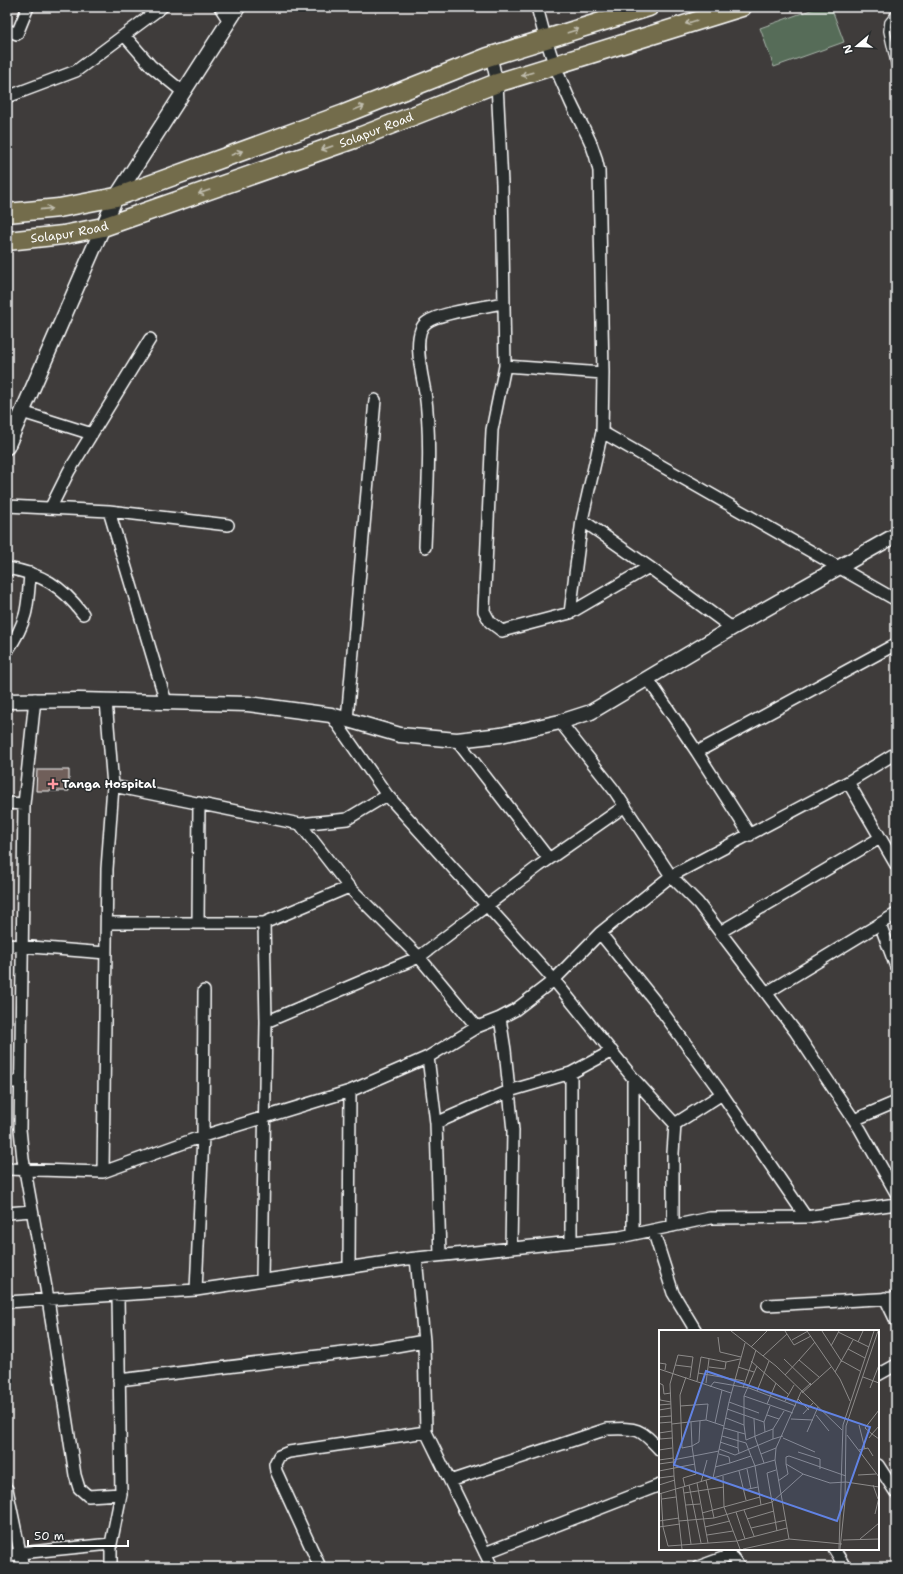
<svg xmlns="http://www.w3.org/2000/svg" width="903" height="1574" viewBox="0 0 903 1574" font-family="'Shantell Sans',sans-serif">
  <rect width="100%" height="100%" fill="#3f3c3b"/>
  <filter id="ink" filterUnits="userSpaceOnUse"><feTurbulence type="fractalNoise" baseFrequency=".025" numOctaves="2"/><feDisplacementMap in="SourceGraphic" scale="8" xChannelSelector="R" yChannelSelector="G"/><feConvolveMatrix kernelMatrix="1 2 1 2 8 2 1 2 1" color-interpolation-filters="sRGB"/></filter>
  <g filter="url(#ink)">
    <path fill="#566c58" stroke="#aab6ac" d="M819,7H831L844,42L774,67L760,28Z"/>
    <path fill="#705e5a" stroke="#fff" d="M37,770H69V791H36Z"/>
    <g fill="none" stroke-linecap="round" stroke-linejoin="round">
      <g stroke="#fff" stroke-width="8">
        <path id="service" d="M896,12L888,22L887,31L896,72"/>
      </g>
      <g stroke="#fff" stroke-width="14">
        <path id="minor" d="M220,7L229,21
          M537,7C545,41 556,71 571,103C583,129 593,140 599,171L603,373L602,432L582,520L570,613
          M7,30L17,34L28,7
          M125,36L151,66L183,92
          M491,56L497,83L502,184L505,366L492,430L484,611L490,622L502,631L570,613L649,567L732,628
          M7,97L76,71L162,7
          M505,366L603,373
          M22,412L92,434
          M602,432L896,600
          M7,506L109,511L228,525
          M51,507L69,471L150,339
          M109,511L166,702
          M582,520L649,567
          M425,547C427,495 432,443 425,392C422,375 411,332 427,322C441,312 485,307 503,303
          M7,568C42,574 61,585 83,614
          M7,651C27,623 28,607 30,573
          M648,679L697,752L896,644
          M35,699L24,804L20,1129L23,1159L48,1299L75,1475L79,1488L88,1496L121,1494
          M347,720L375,400
          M560,722L614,790L671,876L698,903L795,1031L860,1129L896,1193
          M457,740L549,859
          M697,752L750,835
          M848,782L896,865
          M113,786L300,824L349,887
          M387,795L554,980L633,1078V1234
          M7,803L24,804
          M300,824L347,819L387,795L331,715
          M107,923H264
          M198,923L199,803
          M880,924L896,967
          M720,932L880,838
          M600,933L654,1000L722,1094L675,1124L673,1153V1226
          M7,945L106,953
          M766,993L896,914
          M266,1022L419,957L539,866L625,806
          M428,1057L436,1123L440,1255
          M633,1078L675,1124
          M7,1082H21
          M722,1094L806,1217
          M854,1120L896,1102
          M436,1123L509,1091L571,1073
          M7,1169L103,1172L203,1136L350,1091
          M103,1172L107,869L113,786L106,701
          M7,1213L32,1211
          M653,1230L673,1293L696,1331
          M571,1242V1073L612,1051
          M511,1248L513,1131L505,1050L500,1018L515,1010L554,980L600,933L671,876L848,782L896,753
          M416,1258L424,1341L426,1432L492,1567
          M349,1267L350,1091L428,1057L477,1027L500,1018
          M262,1280L266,1022L264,923L349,887L419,957L477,1027
          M196,1290L203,1136L204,991
          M885,1298L896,1321
          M7,1302L196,1290L407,1259L620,1237L710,1218L806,1217L896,1204
          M768,1305L896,1298
          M878,1375L896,1365
          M119,1380L385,1348L424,1341
          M878,1465L896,1493
          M450,1481L607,1429C637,1428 639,1427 660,1450
          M7,1489L23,1567
          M834,1549L845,1567
          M485,1553L660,1485
          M731,1555L739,1567
          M7,1556L20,1553L111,1544
          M111,1567V1544L121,1494L118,1296
          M320,1567L276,1471L275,1464L279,1456L289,1452L426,1432
          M698,1567L731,1555L727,1549"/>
      </g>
      <g stroke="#fff" stroke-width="17">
        <path id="tertiary" d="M7,447L116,197L238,7
          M7,701L79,700L248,704L331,715L400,735L457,740L501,735L560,722L591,712L732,628L896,535"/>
      </g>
      <g stroke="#fff" stroke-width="21">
        <g id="primary">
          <path d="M7,213L59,208L116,197L344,114L488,57L649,7"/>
          <path id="s1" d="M7,241L63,235L103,227L354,139L497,83L742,7"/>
        </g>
      </g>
      <use href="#service" stroke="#2a2d2e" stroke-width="5.5"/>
      <use href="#minor" stroke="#2a2d2e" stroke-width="11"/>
      <use href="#tertiary" stroke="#2a2d2e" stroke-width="14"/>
      <use href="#primary" stroke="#736c4b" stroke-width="18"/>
    </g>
    <defs><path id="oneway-shaft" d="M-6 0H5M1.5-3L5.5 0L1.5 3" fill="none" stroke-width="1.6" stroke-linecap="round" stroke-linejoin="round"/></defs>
    <g stroke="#c0bdae">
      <use href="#oneway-shaft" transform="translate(691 22) rotate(162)"/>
      <use href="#oneway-shaft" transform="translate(573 31) rotate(-18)"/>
      <use href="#oneway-shaft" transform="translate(527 74) rotate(164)"/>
      <use href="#oneway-shaft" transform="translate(359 108) rotate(-22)"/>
      <use href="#oneway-shaft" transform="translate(327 148) rotate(161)"/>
      <use href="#oneway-shaft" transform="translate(237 153) rotate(-20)"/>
      <use href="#oneway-shaft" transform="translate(204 192) rotate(161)"/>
      <use href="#oneway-shaft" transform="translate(46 209) rotate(-6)"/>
    </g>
  </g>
  <path fill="#ff9aa2" stroke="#2a2d2e" stroke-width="1.5" d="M51 778h4v4h4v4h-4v4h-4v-4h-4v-4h4z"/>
  <g text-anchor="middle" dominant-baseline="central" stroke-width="3" stroke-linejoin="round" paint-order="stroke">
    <g font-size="12" fill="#fff" stroke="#2a2d2e">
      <text stroke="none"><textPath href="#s1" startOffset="387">Solapur Road</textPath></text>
      <text stroke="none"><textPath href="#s1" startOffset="63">Solapur Road</textPath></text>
    </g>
    <g font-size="12" font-weight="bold" fill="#fff" stroke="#2a2d2e" text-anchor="start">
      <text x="62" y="784">Tanga Hospital</text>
    </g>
  </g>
  <g transform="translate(659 1330)">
    <rect width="220" height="220" fill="#3f3c3b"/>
    <path fill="none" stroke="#8c8a89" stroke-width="1" d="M72,1L117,36L183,100M126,1L135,15L152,6M148,1L181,49L191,71M163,1L183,32M179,2L210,17M59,7L61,22L82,27M133,10L149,1M156,12L140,30L160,47M199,12L204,1M172,16L180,1M92,17L108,1M189,19L206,28M104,26L128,4M125,29L152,55M92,31L129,64M183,31L201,41M0,33L7,34L6,40M16,35L32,37M50,37L66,39L67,32L81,29M79,37L95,42M0,39L72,63M176,42L194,10M39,43L85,51M126,45L140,30M204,47L220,53M38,51L42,27L67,32M0,53L4,55L5,64L12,63M47,53L50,29M51,57L55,52L90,58L137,76M84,58L97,20M211,58L220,35M0,60L1,70L12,72M98,61L110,31M142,62L117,118L116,130L130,209L183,214M142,62L152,53M143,63L172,37M85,66L134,83M139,69L150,80M126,71L135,55M70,72L100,83M108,74L117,53M0,75L12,74M21,76L49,74L47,90M68,79L105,92L106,102L87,110M0,80L12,78M220,80L206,98L213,104L220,96M144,84L154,73M108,85L120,89M157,85L170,101M0,87L12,86M67,88L85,95L87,110M95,89L96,107L105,133M132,89L154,90M32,92L33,116L40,112L41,91M105,92L111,76M56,93L63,60M13,94L47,90L65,96M85,95V66L98,36M200,95L206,119M65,98L86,104M114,99V109L124,106M79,102V118M106,102L114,99L125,81M148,102L159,77M0,103L13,101M188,105L220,147M63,106L87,113L96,136L102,175M124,108L156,122M210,108L213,104L220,109M1,109L0,93L13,92M1,109L13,108M61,112L79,118L80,123M60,119L76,125L114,109M0,120L13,118M200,120L209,118L214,126M139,122L161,129V139M60,124L70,127L71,133L92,126M102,124L117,118M0,130L14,128M14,130L60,121M0,134L14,132M127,134L144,144L171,153L187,152L220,157M56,137L71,133M88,139L92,159M117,140L108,143L118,201M0,141L36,134M80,141L87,170M199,145L217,144M64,146L65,177L81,219M0,148L15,146M54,148L116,130M47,150L55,188M119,151L129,144L127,134V127L130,126L187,146M42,152L48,130M38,153L49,213M0,155L16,150M30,155L42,213M214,155L219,169M24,157L32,214M26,157L24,148L37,144L33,116L23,118L21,65L27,47M85,160L99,157M2,163L4,197L9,216L78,211L128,198M25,163L65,157M0,164L54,148L70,72L86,13M3,169L17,167M27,175L41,174M85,180L95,206M77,182L86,209M43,183L101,167M216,184L220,167M88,189L115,181M0,191L20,188M20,191L55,188L113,172L144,144M0,197L21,194M46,197L71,191M92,198L127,190M48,205L74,201M201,209L220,193M184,210L220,209M23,219L15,146L11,54L19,25L34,27L31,48M84,219L130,209M180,219L184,95L215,1M181,219L186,171L187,96L219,1"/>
    <path fill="#6183e4" fill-opacity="0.15" stroke="#6183e4" stroke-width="2" d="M47,41L211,97L178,191L15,135Z"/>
    <rect width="220" height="220" fill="none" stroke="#fff" stroke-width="2"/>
  </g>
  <rect width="903" height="1574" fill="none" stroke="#2a2d2e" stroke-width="24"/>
  <rect x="12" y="12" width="879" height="1550" fill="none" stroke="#fff" stroke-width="1.5" filter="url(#ink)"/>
  <g transform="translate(857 46) rotate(251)" stroke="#2a2d2e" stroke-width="3" paint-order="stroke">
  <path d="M0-3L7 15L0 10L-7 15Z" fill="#ffffff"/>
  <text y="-6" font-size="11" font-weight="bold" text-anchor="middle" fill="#ffffff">N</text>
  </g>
  <path d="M28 1540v6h100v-6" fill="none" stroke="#ffffff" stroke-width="2"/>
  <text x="34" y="1540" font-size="12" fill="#ffffff" stroke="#2a2d2e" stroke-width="3" paint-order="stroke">50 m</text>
</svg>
